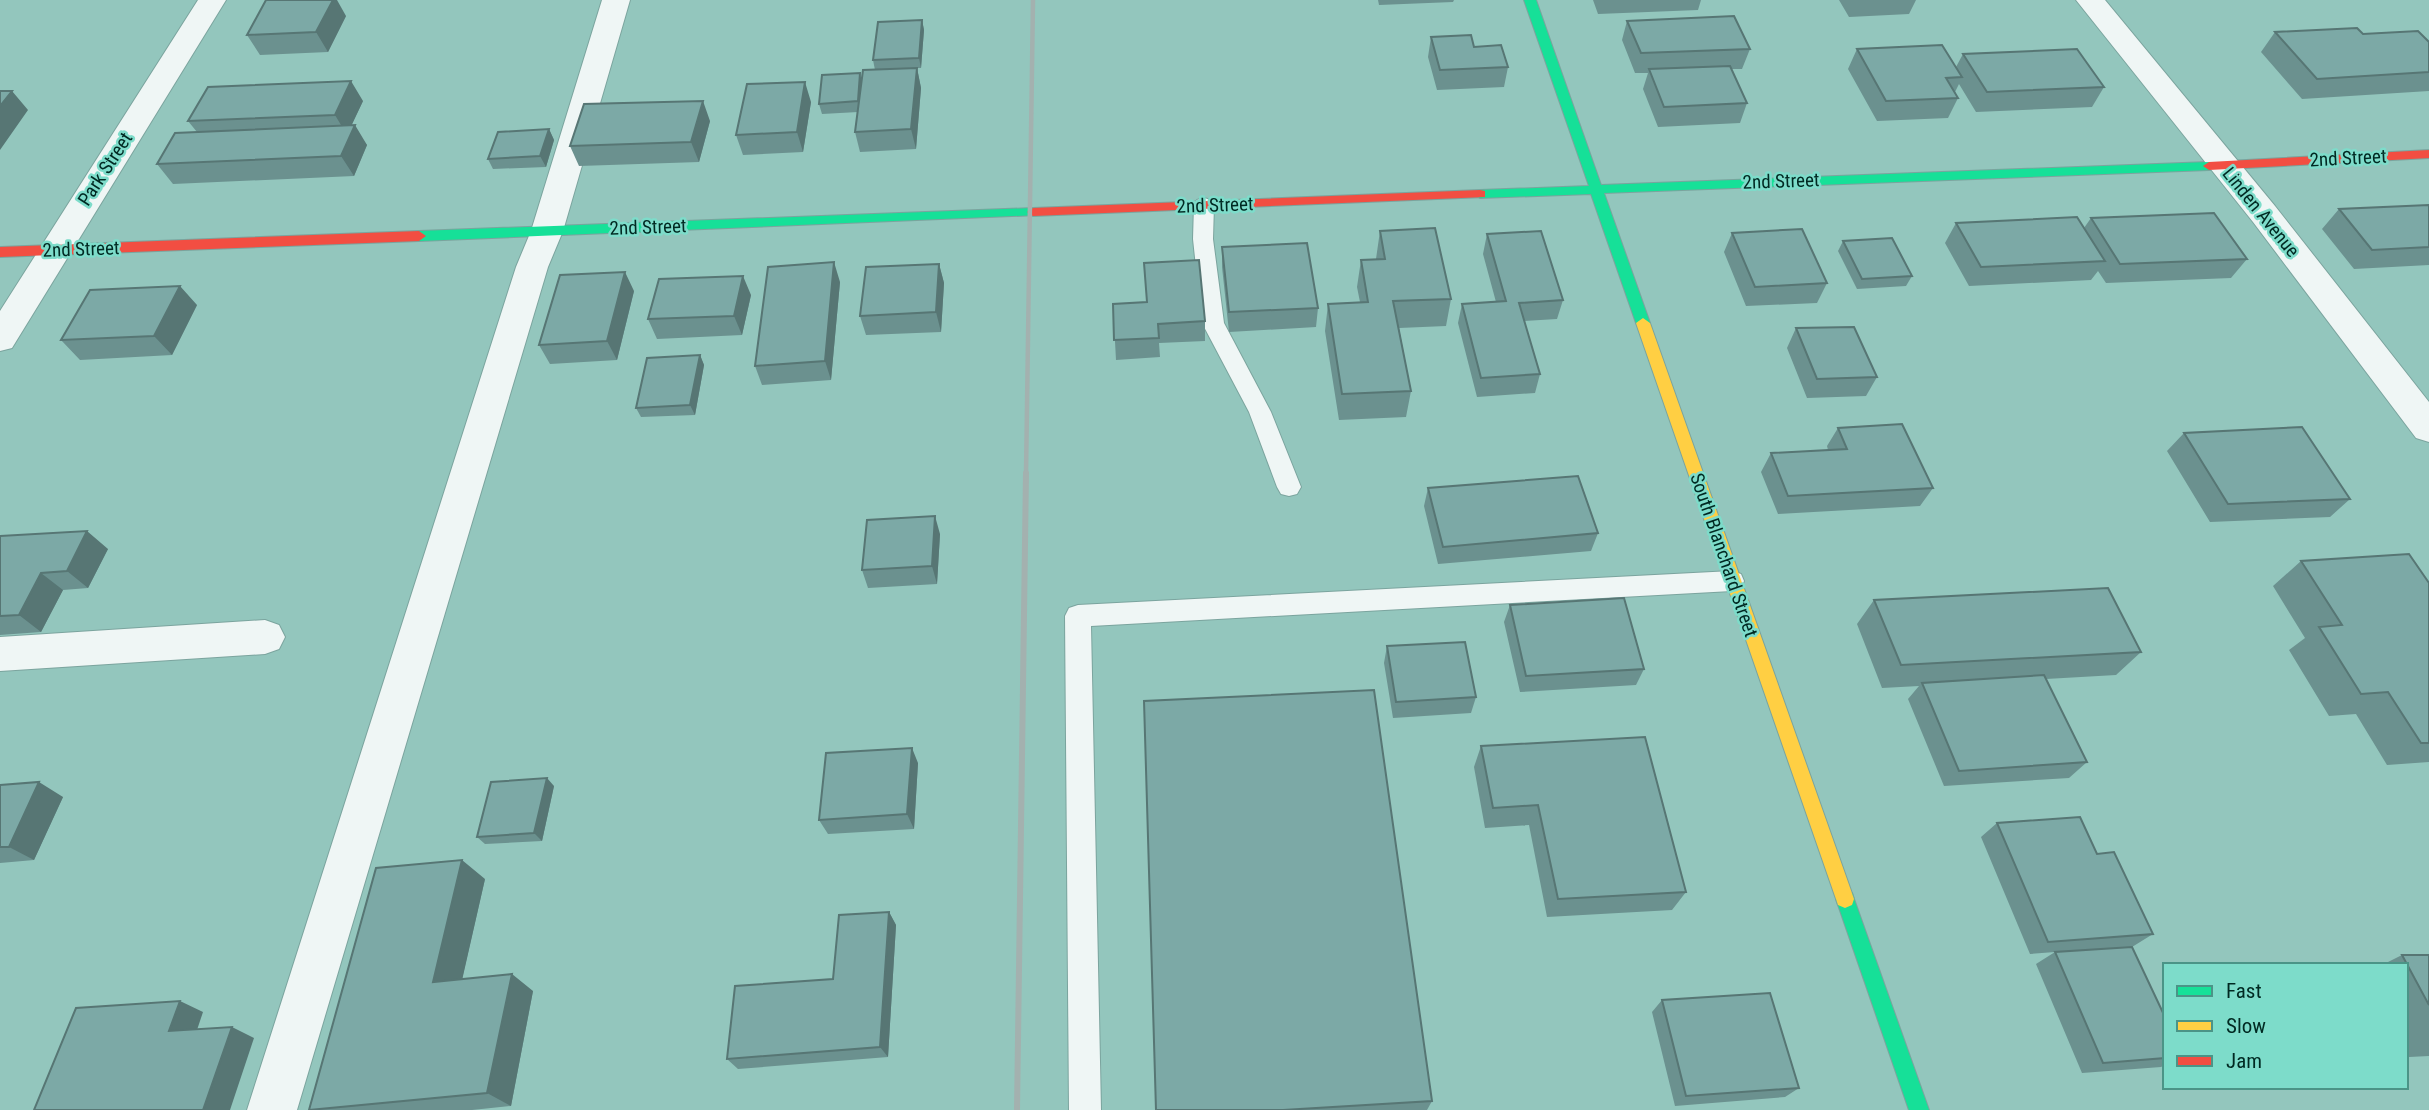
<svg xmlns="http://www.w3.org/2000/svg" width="2429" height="1110" viewBox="0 0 2429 1110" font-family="'Roboto Condensed',sans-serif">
  <rect width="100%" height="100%" fill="#93c6bd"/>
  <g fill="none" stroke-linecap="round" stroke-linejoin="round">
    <g stroke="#7ba49e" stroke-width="2">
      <path id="lane" d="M1204,198L1211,200L1214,205L1213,239L1224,323L1271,412L1301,487L1297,494L1289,496L1281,494L1277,487L1249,412L1202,323L1193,239L1194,205L1197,200Z
        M1732,571L1741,574L1744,581L1741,588L1732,591L1091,626L1101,1110H1069L1065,616L1069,608L1078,605Z"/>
    </g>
    <g stroke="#7ba49e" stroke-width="2">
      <path id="street" d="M198,0H226L12,348L0,351V311Z
        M602,0H630L563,231L548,267L297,1110H247L516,267L531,231Z
        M2076,0H2105L2275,206L2429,402V442L2416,438L2253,222Z
        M265,620L279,625L285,637L279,649L265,654L0,671V637Z"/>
    </g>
    <g stroke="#7ba49e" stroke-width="2">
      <path id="fast" d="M1524,0H1536L1601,185L2209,162L2215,166L2209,170L1604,193L1650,323L1643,328L1636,323L1591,194L1480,198L1474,194L1480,190L1589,186Z
        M1033,208L1039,212L1038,215L419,241L412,236L419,231Z
        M1845,890L1852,893L1854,899L1929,1110H1909L1836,899L1838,893Z"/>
    </g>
    <g stroke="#7ba49e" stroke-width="2">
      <path id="slow" d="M1643,318L1650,323L1854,899L1852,905L1845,908L1838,905L1836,899L1636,323Z"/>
    </g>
    <g stroke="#7ba49e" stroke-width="2">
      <path id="jam" d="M2429,150V158L2209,170L2203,166L2209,162Z
        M1480,190L1485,191V197L1033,216L1027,212L1033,208Z
        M419,231L426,236L419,241L0,257V247Z"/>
    </g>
    <use href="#lane" fill="#eff6f5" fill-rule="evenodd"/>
    <use href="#street" fill="#eff6f5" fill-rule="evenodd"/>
    <use href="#fast" fill="#16e098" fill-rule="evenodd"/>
    <use href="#slow" fill="#ffcf43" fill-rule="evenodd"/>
    <use href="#jam" fill="#f24e42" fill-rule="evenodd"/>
    <path stroke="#a3b1af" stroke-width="4.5" d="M1026,475L1033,0"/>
    <path stroke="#a3b1af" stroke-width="6" d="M1017,1110L1026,473"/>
  </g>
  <path fill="#6b918f" d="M1378,0H1454L1453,2L1379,5Z
    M1593,0H1701L1698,10L1598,14Z
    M1839,0H1916L1909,14L1849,17Z
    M346,16L328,52L260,55L247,35Z
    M922,20L924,30L921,68H917L921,88L916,149L860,152L855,132L858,112L822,114L819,104L862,81L875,70L873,60Z
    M1627,21L1750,49L1742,69H1731L1747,103L1740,123L1658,127L1643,89L1648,73H1635L1622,40Z
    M2275,32L2363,34L2429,42V91L2302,99L2261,52Z
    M1431,37L1474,47L1508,67L1504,87L1437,90L1428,57Z
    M1857,49L1956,67L1963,54L2104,87L2092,107L1976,112L1959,84L1955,92L1958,98L1948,118L1877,121L1848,69Z
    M363,101L351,126L367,145L354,176L173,184L157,164L197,132L188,121Z
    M811,102L803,152L743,155L736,135Z
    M710,121L699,162L579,166L570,146Z
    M549,129L554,140L546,167L493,169L488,159Z
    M2429,205V265L2354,269L2322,229L2339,209Z
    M2091,218L2247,259L2231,278L2106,283L2098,271L2091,280L1969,286L1945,243L1956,223L2084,228Z
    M1380,231L1451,299L1446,326L1399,328L1411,391L1406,417L1339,420L1325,331L1328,304L1360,302L1357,287L1361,260L1376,259Z
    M1732,233L1827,283L1817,303L1746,306L1724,252Z
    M1487,234L1563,300L1557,319L1524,321L1540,374L1535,393L1477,397L1458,323L1462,304L1496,302L1483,254Z
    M1843,241L1912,276L1906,286L1857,289L1838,251Z
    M1222,247L1318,308L1316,327L1229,332L1222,267Z
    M939,264L944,283L941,332L866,335L860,316Z
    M840,282L831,380L762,385L755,366Z
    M634,291L617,360L550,364L539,345Z
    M751,295L742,335L657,339L648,319Z
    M1113,304L1205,321V341L1159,343L1160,357L1116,360Z
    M197,305L172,355L80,360L61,340Z
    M1796,328L1877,377L1866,396L1807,398L1787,348Z
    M700,355L704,365L695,415L641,417L636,408Z
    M1838,428L1933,488L1920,506L1778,514L1761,472L1771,453L1828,450L1827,446Z
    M2184,433L2350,499L2330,517L2210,522L2167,451Z
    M1428,488L1598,533L1591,551L1438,564L1424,506Z
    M940,534L937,584L868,588L862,570Z
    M0,536L108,549L88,588L63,590L41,632L0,635Z
    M2301,561L2429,583V762L2387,765L2356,714L2329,716L2289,650L2305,638L2273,586Z
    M1874,600L2141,652L2116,675L2046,679L2087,762L2069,778L1944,786L1908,699L1919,686L1882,688L1857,624Z
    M1510,605L1644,669L1636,685L1520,692L1504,622Z
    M1387,646L1476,697L1471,713L1393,718L1384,663Z
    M1481,746L1686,892L1672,910L1547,917L1529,825L1485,828L1474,767Z
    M918,763L914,829L828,834L819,820Z
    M0,785L63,797L34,860L0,863Z
    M554,786L542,841L485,844L477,837Z
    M1997,823L2097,854L2153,934L2132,947L2165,1017V1065L2161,1067L2082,1073L2036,964L2055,952L2030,954L1981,837Z
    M485,879L462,979L533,991L511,1106L472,1110H309Z
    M889,912L896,925L888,1057L738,1069L727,1059L833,979Z
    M2402,955H2429V1056L2409,1057L2406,1051V965H2382Z
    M1662,1000L1799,1088L1785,1097L1675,1106L1652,1012Z
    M1432,1101L1427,1110H1156Z"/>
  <path fill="#577674" d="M333,0H337L346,16L328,52L316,32Z
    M922,20L924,30L921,68L919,58Z
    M917,68L921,88L916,149L911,129Z
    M860,73L862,83L860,112L858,101Z
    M351,81L363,101L347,135L335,115Z
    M805,82L811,102L803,152L797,132Z
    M12,91L28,110L0,150V106Z
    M703,101L710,121L699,162L691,142Z
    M355,125L367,145L354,176L341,156Z
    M549,129L554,140L546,167L540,156Z
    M834,262L840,282L831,380L825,361Z
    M939,264L944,283L941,332L936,312Z
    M625,272L634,291L617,360L607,341Z
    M743,276L751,295L742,335L734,316Z
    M180,286L197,305L172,355L154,336Z
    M700,355L704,365L695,415L690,405Z
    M935,516L940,534L937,584L932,566Z
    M87,531L108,549L88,588L67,571Z
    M41,573L63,590L41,632L19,615Z
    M912,748L918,763L914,829L907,814Z
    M547,778L554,786L542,841L534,833Z
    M39,782L63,797L34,860L9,847Z
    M462,860L485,879L458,998L433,982Z
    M889,912L896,925L888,1057L880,1047Z
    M512,974L533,991L511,1106L487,1093Z
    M180,1001L203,1012L193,1042L169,1031Z
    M232,1027L254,1038L230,1110H203Z"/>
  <path fill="#7ca9a6" stroke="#577674" stroke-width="2" d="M266,0H333L316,32L247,35Z
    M1734,16L1750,49L1641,53L1627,21Z
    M922,20L919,58L873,60L878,22Z
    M2357,28L2363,34L2418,31L2429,42V72L2317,79L2275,32Z
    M1471,35L1474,47L1501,45L1508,67L1440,70L1431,37Z
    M1942,45L1962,77L1946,78L1958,98L1886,101L1857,49Z
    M2077,49L2104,87L1987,92L1963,54Z
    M1730,66L1747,103L1664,107L1649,69Z
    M917,68L911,129L855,132L863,70Z
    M860,73L858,101L819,104L822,75Z
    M351,81L335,115L188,121L208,87Z
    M805,82L797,132L736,135L747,84Z
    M0,91H12L0,106Z
    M703,101L691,142L570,146L584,104Z
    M355,125L341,156L157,164L175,133Z
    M549,129L540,156L488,159L498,132Z
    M2429,205V247L2372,250L2339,209Z
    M2214,213L2247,259L2120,264L2091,218Z
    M2077,217L2105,261L1981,267L1956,223Z
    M1435,228L1451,299L1393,301L1411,391L1342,394L1328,304L1368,302L1361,260L1385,259L1380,231Z
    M1802,229L1827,283L1755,287L1732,233Z
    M1541,231L1563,300L1519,303L1540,374L1481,378L1462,304L1506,301L1487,234Z
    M1892,238L1912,276L1862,279L1843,241Z
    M1307,243L1318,308L1229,312L1222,247Z
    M1199,260L1205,321L1158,324L1159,338L1114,340L1113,304L1147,302L1144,263Z
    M834,262L825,361L755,366L768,267Z
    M939,264L936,312L860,316L866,267Z
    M625,272L607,341L539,345L560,275Z
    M743,276L734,316L648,319L659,279Z
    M180,286L154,336L61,340L90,290Z
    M1854,327L1877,377L1817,379L1796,328Z
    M700,355L690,405L636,408L647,358Z
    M1902,424L1933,488L1788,496L1771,453L1847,449L1838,428Z
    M2302,427L2350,499L2228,504L2184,433Z
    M1578,476L1598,533L1443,547L1428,488Z
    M935,516L932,566L862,570L867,520Z
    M87,531L67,571L41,573L19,615L0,616V536Z
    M2409,554L2429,583V743H2421L2388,692L2361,694L2319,627L2342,625L2301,561Z
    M2108,588L2141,652L1901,665L1874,600Z
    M1624,598L1644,669L1526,676L1510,605Z
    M1465,642L1476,697L1396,702L1387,646Z
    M2044,675L2087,762L1959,771L1922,683Z
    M1374,690L1432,1101L1283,1110H1156L1144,701Z
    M1645,737L1686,892L1558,899L1538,805L1493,808L1481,746Z
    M912,748L907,814L819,820L826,753Z
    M547,778L534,833L477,837L491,782Z
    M39,782L9,847H0V785Z
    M2080,817L2097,854L2114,852L2153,934L2048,942L1997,823Z
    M462,860L433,982L512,974L487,1093L309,1110L376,868Z
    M889,912L880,1047L727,1059L735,986L833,979L839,915Z
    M2132,947L2165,1017V1058L2103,1063L2055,952Z
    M2402,955H2429V1005Z
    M1770,993L1799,1088L1686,1096L1662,1000Z
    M180,1001L169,1031L232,1027L203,1110H34L76,1008Z"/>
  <g text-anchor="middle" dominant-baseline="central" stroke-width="5" stroke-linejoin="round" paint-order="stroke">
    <g font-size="19" fill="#002922" stroke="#7ddcca">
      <text transform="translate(2348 158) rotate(-3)">2nd Street</text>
      <text transform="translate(105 169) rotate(-57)">Park Street</text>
      <text transform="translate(1781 181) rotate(-2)">2nd Street</text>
      <text transform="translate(1215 205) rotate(-2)">2nd Street</text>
      <text transform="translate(2261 212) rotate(51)">Linden Avenue</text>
      <text transform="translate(648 227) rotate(-2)">2nd Street</text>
      <text transform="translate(81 249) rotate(-2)">2nd Street</text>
      <text transform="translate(1724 555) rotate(71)">South Blanchard Street</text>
    </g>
  </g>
  <rect x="2163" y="963" width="245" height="126" fill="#7ddcca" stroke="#4b9487" stroke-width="2"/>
  <rect x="2177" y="986" width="35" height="10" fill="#16e098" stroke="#4b9487" stroke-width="2"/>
  <text x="2226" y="998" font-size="21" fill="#002922">Fast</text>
  <rect x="2177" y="1021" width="35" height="10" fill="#ffcf43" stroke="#4b9487" stroke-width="2"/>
  <text x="2226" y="1033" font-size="21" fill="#002922">Slow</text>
  <rect x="2177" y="1056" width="35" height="10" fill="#f24e42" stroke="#4b9487" stroke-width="2"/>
  <text x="2226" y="1068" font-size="21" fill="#002922">Jam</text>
</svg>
